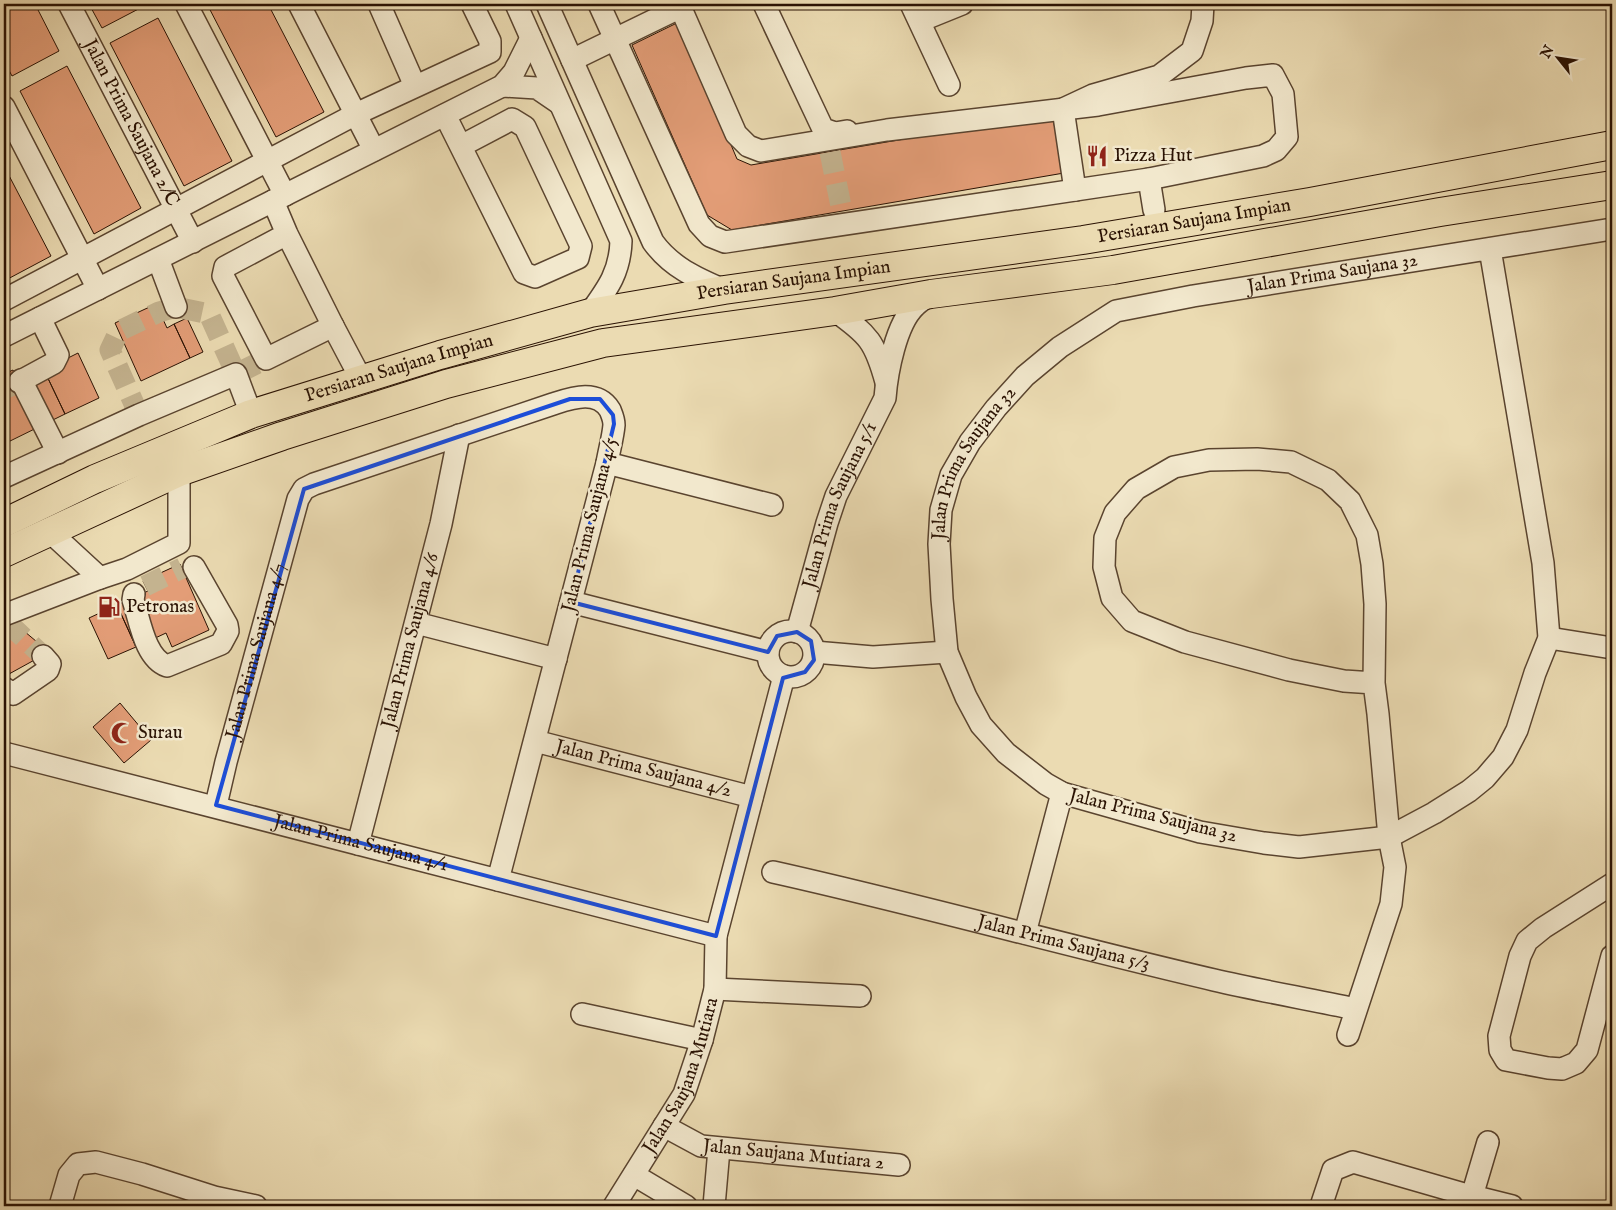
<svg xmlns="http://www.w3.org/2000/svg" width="1616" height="1210" viewBox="0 0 1616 1210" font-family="'IM FELL English',serif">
  <rect width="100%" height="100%" fill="#ebdbb2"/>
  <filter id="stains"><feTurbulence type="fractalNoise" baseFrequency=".004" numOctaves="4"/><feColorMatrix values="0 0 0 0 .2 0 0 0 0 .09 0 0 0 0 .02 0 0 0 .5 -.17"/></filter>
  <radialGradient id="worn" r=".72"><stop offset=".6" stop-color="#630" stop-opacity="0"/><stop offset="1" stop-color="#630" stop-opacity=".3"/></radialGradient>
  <path fill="#e39d77" stroke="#2a1203" d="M4,4H35L59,51L12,76L4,61Z
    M89,4H148L102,28Z
    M207,4H268L324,112L276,137Z
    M158,18L232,161L184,186L110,43Z
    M679,22L737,159L751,165L1052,114L1064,173L732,230L707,215L632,45Z
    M67,66L141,208L94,234L20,91Z
    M4,166L51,256L4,281Z
    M156,304L167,328L174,324L190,358L141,381L115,323Z
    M187,318L203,352L190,358L174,324Z
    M78,353L99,398L65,414L44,370Z
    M13,370L19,382L44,370L65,414L4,444V374Z
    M180,564L209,630L172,647L166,633L136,647L117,605L148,591L143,581Z
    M117,605L136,647L108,659L89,618Z
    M12,621L49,652L9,674L4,669V625Z
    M120,703L151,740L124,763L93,727Z"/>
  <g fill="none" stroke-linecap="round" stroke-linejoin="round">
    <path stroke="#c4b38f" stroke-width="21" stroke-dasharray="21 11" stroke-linecap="butt" d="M830,152L842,211
      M4,389L19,382
      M139,415L110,350L119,331L159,312L176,307L209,314L236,374L266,359
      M145,586L182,568
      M8,623L43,656"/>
    <g stroke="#5a442f" stroke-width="24">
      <g id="minor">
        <path id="s1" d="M69,4L193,242"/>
        <path d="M186,4L285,195"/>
        <path d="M299,4L374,150"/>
        <path d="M379,4L415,86"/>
        <path d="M516,4L621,241C620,272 608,288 590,313"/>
        <path d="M547,4L653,242C671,267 696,278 724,290"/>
        <path d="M599,4L699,224L710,236L725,242L1149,179L1263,156L1276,150L1287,137L1283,94L1273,75L1246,78L1098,105L887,130L761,151L748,146L736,134L679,4"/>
        <path d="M764,4L823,129L835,133L847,131"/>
        <path d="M911,4L949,85"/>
        <path d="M920,21L962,4"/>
        <path d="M572,60L681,7"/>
        <path d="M502,86L537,88L559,103"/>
        <path d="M4,107L98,289"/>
        <path d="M445,115L524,273L535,277L578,258L581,246L525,127L512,119L461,146"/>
        <path d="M1149,179L1154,210"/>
        <path d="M1075,190L1063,109L1093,95L1159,76L1192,51L1202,21L1203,4"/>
        <path d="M273,201L287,234L333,326L266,359L223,276L225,267L287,234"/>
        <path id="s2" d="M1490,249L1543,563L1549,638L1535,673L1517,730L1503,757L1485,778L1469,791L1434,813L1389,837L1299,847L1264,843L1200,832L1062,793L1046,784L1006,753L981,725L966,697L947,652L942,599L939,544L941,510L951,475L970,442L996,408L1025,376L1060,347L1116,311L1193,296L1612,229"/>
        <path d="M158,259L176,307"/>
        <path d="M4,300L356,114L490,52V41L472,4"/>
        <path d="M835,311C869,335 875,342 886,382"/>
        <path d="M333,326L361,379"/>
        <path d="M4,336L502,86L514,72L531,38"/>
        <path d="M21,380L58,453"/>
        <path d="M19,382L54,363L58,355L40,318"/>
        <path d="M607,463L772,505"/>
        <path d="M4,477L139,415L236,374L251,414"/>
        <path d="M49,531L100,578L127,569L179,543V472"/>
        <path d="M134,594L133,600C140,621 145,658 167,666L221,644L228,631L227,625L194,567"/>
        <path d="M571,602L768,652"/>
        <path d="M4,615L100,578"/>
        <path d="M416,623L556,659"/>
        <circle cx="791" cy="654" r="23"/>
        <path id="s3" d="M797,632L827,523L836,496L885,398C887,372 896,324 915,306C920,301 926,298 931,294"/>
        <path d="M1549,638L1612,648"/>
        <path d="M814,652L873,657L947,652"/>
        <path d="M4,688L13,694L48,670L50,664L43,656"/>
        <path id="s4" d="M535,741L752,797"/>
        <path id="s5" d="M4,753C242,812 479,874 716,936"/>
        <path id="s6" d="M216,805L226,762L298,499L304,489L314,484L553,404C572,398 597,389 610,410C612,415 614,419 614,425C613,437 609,451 607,463L498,880"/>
        <path id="s7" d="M358,844L441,524L459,435"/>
        <path id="s8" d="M773,872C921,905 1067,946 1214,980C1261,991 1309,999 1355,1009"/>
        <path d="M1612,884L1543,928L1527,941L1520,956L1499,1036L1500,1050L1506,1060L1548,1068L1562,1069L1576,1063L1587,1050L1612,956"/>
        <path d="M1025,933L1062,793"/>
        <path d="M715,989L860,996"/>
        <path d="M582,1014L702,1040"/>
        <path d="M1348,1035L1391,904L1395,867L1389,837L1378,714L1374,683L1375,604L1372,564L1367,535L1350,501L1328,480L1291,462L1257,459L1209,460L1174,467L1136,489L1115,513L1105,538L1104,567L1112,598L1132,621L1185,642L1289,670L1344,681L1374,683"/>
        <path id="s9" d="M664,1126L701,1146L899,1165"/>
        <path d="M634,1175L686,1206"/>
        <path d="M1472,1196L1488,1142"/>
        <path d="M60,1206L69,1175L78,1164L96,1162L142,1174L214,1197L256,1206"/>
        <path id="s10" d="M614,1206L684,1094L702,1040L715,989L716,936L784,676"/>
        <path d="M714,1206L719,1149"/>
        <path d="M1321,1206L1333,1170L1353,1162L1464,1194L1512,1206"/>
      </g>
    </g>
    <g stroke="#2a1203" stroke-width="30">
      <g id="highway">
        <path id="s11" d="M4,523L95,479L251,414L440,355L590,313L724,290L1083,240L1310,202L1612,145"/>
        <path d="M4,553L179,472L282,436L446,384L603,343L835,311L931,294L1113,270L1440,212L1612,185"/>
      </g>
    </g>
    <use href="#minor" stroke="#f2e8cd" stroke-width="21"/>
    <use href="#highway" stroke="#ebdbb2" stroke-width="28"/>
  </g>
  <path fill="none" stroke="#1d4ed8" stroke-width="4" stroke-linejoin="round" d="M570,399H600L613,415L614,424L571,602L768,652L777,636L797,632L811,641L814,660L805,672L783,678L716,936L216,805L304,489Z"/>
  <defs>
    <g id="restaurant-bare" transform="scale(1.725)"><path d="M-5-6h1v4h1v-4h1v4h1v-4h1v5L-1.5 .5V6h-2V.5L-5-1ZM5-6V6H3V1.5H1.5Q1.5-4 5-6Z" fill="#8f2418" stroke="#f2e8cd" stroke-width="2.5" paint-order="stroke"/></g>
    <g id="fuel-bare" transform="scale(1.725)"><path d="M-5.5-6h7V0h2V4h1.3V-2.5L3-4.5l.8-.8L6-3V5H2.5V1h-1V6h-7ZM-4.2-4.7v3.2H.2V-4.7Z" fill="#8f2418" stroke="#f2e8cd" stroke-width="2.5" paint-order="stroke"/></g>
    <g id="mosque-bare" transform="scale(1.725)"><path d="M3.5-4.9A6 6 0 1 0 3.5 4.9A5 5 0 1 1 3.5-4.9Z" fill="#8f2418" stroke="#f2e8cd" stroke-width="2.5" paint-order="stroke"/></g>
  </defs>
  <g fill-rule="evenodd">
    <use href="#restaurant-bare" x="1097" y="156"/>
    <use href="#fuel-bare" x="109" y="607"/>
    <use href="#mosque-bare" x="122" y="733"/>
  </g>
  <g text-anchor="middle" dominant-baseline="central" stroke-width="5" stroke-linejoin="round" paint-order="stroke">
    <g font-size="19" fill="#2a1203" stroke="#f2e8cd">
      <text stroke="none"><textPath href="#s1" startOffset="134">Jalan Prima Saujana 2/C</textPath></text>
      <text stroke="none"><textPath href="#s11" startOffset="1235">Persiaran Saujana Impian</textPath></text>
      <text stroke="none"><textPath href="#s2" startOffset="1818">Jalan Prima Saujana 32</textPath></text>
      <text stroke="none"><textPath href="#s11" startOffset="830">Persiaran Saujana Impian</textPath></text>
      <text stroke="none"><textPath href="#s11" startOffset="425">Persiaran Saujana Impian</textPath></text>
      <text stroke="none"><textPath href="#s2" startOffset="1382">Jalan Prima Saujana 32</textPath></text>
      <text stroke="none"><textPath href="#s3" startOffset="134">Jalan Prima Saujana 5/1</textPath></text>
      <text transform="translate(590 525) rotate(-76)">Jalan Prima Saujana 4/5</text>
      <text stroke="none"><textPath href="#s7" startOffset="210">Jalan Prima Saujana 4/6</textPath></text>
      <text stroke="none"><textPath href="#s6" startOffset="159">Jalan Prima Saujana 4/7</textPath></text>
      <text stroke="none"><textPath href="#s4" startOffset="112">Jalan Prima Saujana 4/2</textPath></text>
      <text transform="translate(1153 816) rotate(14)">Jalan Prima Saujana 32</text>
      <text stroke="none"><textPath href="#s5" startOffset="368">Jalan Prima Saujana 4/1</textPath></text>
      <text stroke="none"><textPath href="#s8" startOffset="299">Jalan Prima Saujana 5/3</textPath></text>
      <text stroke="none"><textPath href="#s10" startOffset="148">Jalan Saujana Mutiara</textPath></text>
      <text stroke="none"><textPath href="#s9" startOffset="135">Jalan Saujana Mutiara 2</textPath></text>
    </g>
    <g font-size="19" fill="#2a1203" stroke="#f2e8cd" text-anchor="start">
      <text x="1114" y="156">Pizza Hut</text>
      <text x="126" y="607">Petronas</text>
      <text x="138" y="733">Surau</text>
    </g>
  </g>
  <rect width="1616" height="1210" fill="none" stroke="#ebdbb2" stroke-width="20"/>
  <rect x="5" y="5" width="1606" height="1200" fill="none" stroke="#2a1203" stroke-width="2.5"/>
  <rect x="10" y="10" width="1596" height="1190" fill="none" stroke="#2a1203"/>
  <g transform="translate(1558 58) rotate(300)" stroke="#f2e8cd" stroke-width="4" paint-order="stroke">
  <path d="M0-4L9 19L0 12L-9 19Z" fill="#2a1203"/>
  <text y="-8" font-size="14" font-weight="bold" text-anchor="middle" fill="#2a1203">N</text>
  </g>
  <rect width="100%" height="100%" filter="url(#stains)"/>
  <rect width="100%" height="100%" fill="url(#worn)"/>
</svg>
